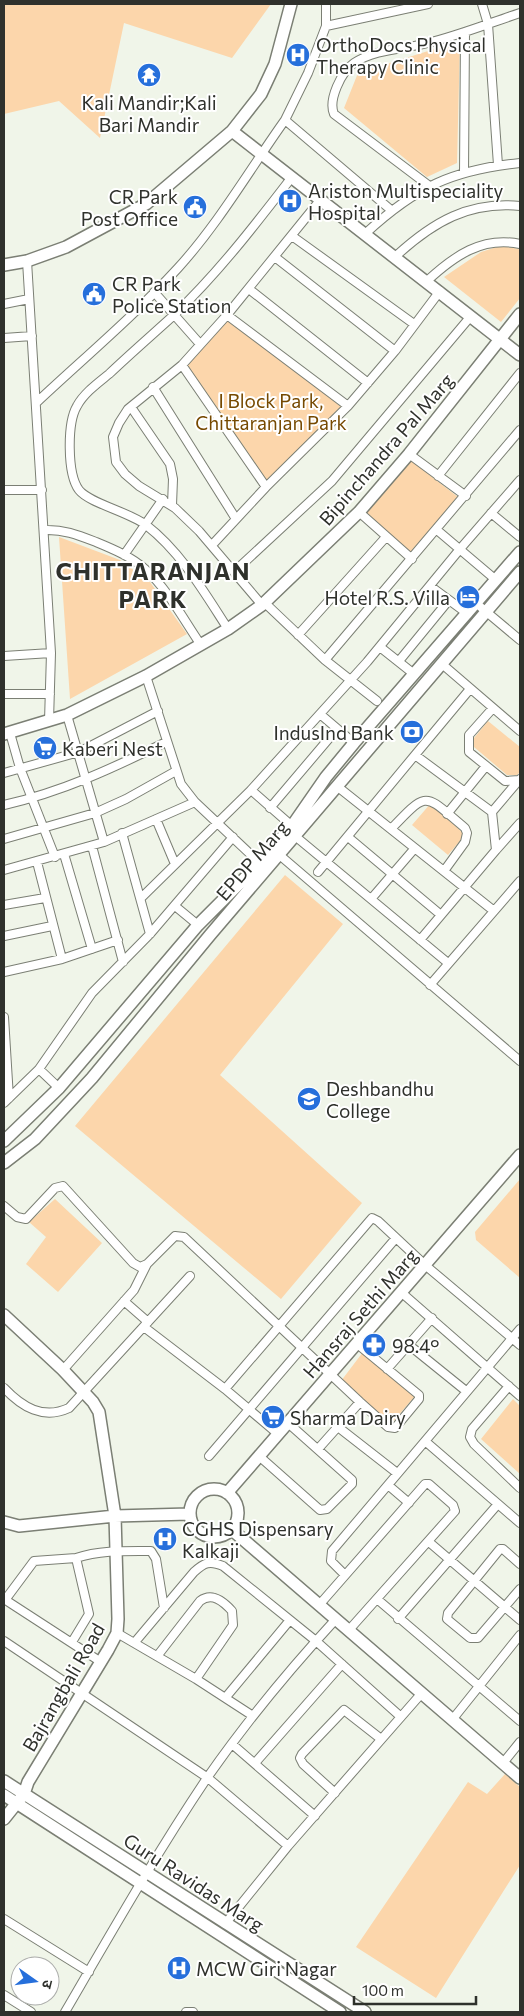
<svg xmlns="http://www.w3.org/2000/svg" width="524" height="2016" viewBox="0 0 524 2016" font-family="Commissioner,'Noto Sans Devanagari',sans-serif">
  <rect width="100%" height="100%" fill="#f0f5e9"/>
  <path fill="#fcd6ab" d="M4,4H271L232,58L124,23L100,138L59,101L4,114Z
    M460,41L457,163L427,177L344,108L358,73Z
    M500,246L520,249V298L501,322L444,277L481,252Z
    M228,321L343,405L266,487L182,365Z
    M410,460L458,497L411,554L365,512Z
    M59,537L120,560L150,582L187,634L70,699Z
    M488,721L520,747V772L517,775H507L474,747V738Z
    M431,803L465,835L448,855L412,825Z
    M285,875L343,924L220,1075L362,1203L281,1299L75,1126Z
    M520,1179V1278L476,1240L475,1232Z
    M55,1199L102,1243L58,1292L26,1264L46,1237L29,1222Z
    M363,1352L415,1396L391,1424L341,1381Z
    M513,1399L520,1406V1474L481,1439Z
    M505,1774L520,1787V1865L436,1998L356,1947L468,1782L487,1794Z"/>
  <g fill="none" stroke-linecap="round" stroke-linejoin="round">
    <g stroke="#7b7f74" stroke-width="10">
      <path id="street" d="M482,4L488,24L498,165
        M326,26L428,4
        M285,120L391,210
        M464,173L465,32
        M428,185L334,114C328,100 341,72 354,63C375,49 405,49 428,43C460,35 490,23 520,13
        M366,233C416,187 452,170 520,163
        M292,236L414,324
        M396,256C433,222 469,201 520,206
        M275,257L395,351
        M27,261L51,653L49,721
        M427,281C454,256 482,236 520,244
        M249,289L368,383
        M154,292L200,344
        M4,304L29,299
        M227,315L348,406
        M4,338L32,336
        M182,365L266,487
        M153,387L236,519
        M37,402C84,358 134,316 178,268C219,223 250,169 285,120L308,73L326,26V4
        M131,407L170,464L173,479L172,505
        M409,454L466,496
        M438,476L520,373
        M4,490H42
        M359,512L412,559
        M491,513L520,537
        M44,530C63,529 78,535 96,542C113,549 132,557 146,570C167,588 185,622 201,645
        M437,530L496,580
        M213,544L266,487L348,406L395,351L440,291
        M124,555L163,499
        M235,571L332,481L471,316
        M430,586L468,614
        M265,603L325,660L377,701
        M477,604L520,640
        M262,605L199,531L175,508L139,486L125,474L116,462L113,437L119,423L128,409L182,365L227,315L321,199
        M228,629C204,592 181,552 146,525C129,512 89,503 79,490C67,474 67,423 77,406C84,393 98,383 109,374C130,354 152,335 174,315C218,273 255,225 292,177
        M298,635L386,537
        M380,647L414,674
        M4,656L51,653
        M325,660L520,430
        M399,661L449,600
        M442,664L520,731
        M146,676L181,784L195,802L263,866
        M4,694H50
        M493,708L469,735V752L505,781L519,780
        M320,714L354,743
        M67,715L104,842
        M10,733L20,768L55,857
        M415,755L470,689
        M4,773L79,752L158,711
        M338,787L494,911
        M251,790L292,826
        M4,805C62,792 113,768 166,742
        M270,808L337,729
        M492,812L520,779
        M447,814L486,766
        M156,819L175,864
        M391,829C429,789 424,794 465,828L467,833L465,842L444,871
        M122,833L150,934
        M295,836L448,963
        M348,837L441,915
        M4,839L95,813L126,799L176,771
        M92,846L123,962
        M496,850L520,823
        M276,852L520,1061
        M64,854L92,949
        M37,862L62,959
        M4,870L104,842L195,802
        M318,872L415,755L492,812L496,850L420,940
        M141,898L251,790L367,662L460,549L520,480
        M371,899L415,848
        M4,905L45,898
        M175,906L198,925
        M4,936L52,926
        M4,972L62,959L118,940
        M430,985L520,881
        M4,1017L9,1098
        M39,1069L59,1088
        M4,1103L39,1069L92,993L150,934L233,837
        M4,1206L17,1217L26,1219L55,1188L63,1186L133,1263L140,1267L147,1264L175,1236L184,1237L360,1402L388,1427L395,1428L419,1399V1395L356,1343
        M402,1293L520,1396
        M124,1301L148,1322
        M144,1327L225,1389L278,1434
        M409,1345L466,1391
        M387,1369L432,1318
        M63,1370L134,1290L147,1264
        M509,1386L472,1429L470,1437L474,1444L520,1488
        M4,1388C22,1407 43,1420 69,1408L190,1276
        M225,1389L372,1218L378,1221L425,1265L520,1345
        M338,1427L397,1473
        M425,1441L520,1523
        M318,1449L360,1402
        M209,1456L396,1238
        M259,1456L320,1510L327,1509L352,1484V1480L288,1423
        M388,1485L409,1503
        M429,1542L520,1620
        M76,1558C100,1550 126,1551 151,1551L156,1559L164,1608
        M520,1564L503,1549H500L448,1613L447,1619L470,1638H478L520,1589
        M345,1575L331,1561L332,1551L520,1329
        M4,1599L101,1662
        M377,1599L520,1721
        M5,1600L34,1561L76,1558L89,1614L72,1642
        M320,1604L425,1484H429L453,1505L455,1511L349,1630
        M398,1619L498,1504
        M117,1633L196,1679L253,1716
        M4,1641L208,1778L288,1846
        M135,1642L194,1572C204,1563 209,1560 223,1566L316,1641L401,1717
        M158,1655L200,1601C212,1592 223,1601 232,1611L233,1625L196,1679
        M226,1697L290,1620
        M452,1720L520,1635
        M232,1744L315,1816
        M255,1763L342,1664
        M503,1763L520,1742
        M335,1793L303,1764L300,1758L302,1754L344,1710L381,1739
        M4,1919L89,1972
        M225,1924L288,1846L421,1694
        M4,1995L31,2012
        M65,2012C111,1933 156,1854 207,1778C246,1722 290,1669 336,1619
        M186,2012H193"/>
    </g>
    <g stroke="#7b7f74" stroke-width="14">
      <path id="secondary" d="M232,131L520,355
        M4,265L27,261L66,247L146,204L232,131L261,94L275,64L291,4
        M4,734L67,715L146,676L228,629L262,605L359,512L409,454L520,314
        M4,1141L59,1088L198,925L260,863L292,826L326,777L354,743L520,552
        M4,1163L35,1139L92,1078L210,935L520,572
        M4,1315L63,1370L93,1402L99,1412L115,1516L118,1619L117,1633L108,1650L28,1782L24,1794L4,1819
        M190 1513a24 24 0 1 1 48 0a24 24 0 1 1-48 0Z
        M227,1493L520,1155
        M4,1522L19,1526L115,1516L189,1514
        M231,1529L520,1778
        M4,1781L365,2012
        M4,1795L340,2012"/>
    </g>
    <use href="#street" stroke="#fff" stroke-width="8"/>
    <use href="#secondary" stroke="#fff" stroke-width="11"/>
  </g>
  <defs>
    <g id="hospital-disc" transform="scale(1.25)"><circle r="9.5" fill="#266fdb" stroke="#fff"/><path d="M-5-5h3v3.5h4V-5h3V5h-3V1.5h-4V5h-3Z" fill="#fff"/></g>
    <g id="temple-disc" transform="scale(1.25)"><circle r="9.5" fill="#266fdb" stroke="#fff"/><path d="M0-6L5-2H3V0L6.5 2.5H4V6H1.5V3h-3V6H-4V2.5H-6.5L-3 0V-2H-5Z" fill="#fff"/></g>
    <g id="civic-disc" transform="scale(1.25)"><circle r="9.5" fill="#266fdb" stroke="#fff"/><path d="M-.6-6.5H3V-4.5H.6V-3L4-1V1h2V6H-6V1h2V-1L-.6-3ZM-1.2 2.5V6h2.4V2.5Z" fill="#fff"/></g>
    <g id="hotel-disc" transform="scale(1.25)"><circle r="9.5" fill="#266fdb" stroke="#fff"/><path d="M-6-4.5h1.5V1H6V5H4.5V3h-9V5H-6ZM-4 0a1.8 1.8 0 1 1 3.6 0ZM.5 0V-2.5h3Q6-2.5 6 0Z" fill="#fff"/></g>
    <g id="bank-disc" transform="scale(1.25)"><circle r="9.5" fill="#266fdb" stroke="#fff"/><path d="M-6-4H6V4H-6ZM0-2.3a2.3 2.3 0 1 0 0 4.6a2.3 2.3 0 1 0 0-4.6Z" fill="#fff"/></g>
    <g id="supermarket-disc" transform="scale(1.25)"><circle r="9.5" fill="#266fdb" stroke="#fff"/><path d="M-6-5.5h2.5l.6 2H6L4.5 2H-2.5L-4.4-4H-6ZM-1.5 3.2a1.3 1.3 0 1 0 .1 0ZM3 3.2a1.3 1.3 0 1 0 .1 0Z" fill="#fff"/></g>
    <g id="university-disc" transform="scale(1.25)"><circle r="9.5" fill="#266fdb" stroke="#fff"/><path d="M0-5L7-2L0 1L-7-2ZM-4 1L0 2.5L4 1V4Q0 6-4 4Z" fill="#fff"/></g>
    <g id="pharmacy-disc" transform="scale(1.25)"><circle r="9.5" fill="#266fdb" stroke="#fff"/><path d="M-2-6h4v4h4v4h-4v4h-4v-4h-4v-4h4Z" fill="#fff"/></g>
  </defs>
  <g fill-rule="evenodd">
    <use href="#hospital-disc" x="298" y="55"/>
    <use href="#temple-disc" x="149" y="75"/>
    <use href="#hospital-disc" x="290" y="201"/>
    <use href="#civic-disc" x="195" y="207"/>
    <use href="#civic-disc" x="94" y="294"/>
    <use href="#hotel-disc" x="468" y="597"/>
    <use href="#bank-disc" x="412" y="732"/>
    <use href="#supermarket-disc" x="45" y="748"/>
    <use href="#university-disc" x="309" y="1099"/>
    <use href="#pharmacy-disc" x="374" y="1345"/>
    <use href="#supermarket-disc" x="273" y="1417"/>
    <use href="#hospital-disc" x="165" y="1539"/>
    <use href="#hospital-disc" x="179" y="1968"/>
  </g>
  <g text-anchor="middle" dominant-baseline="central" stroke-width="4" stroke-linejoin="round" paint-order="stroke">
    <g font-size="19" fill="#2f312c" stroke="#fff" text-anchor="start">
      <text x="316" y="44">OrthoDocs Physical<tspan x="316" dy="22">Therapy Clinic</tspan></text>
      <text x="149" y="102" text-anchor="middle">Kali Mandir;Kali<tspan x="149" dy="22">Bari Mandir</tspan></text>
      <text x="308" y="190">Ariston Multispeciality<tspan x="308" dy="22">Hospital</tspan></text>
      <text x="178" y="196" text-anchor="end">CR Park<tspan x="178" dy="22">Post Office</tspan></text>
      <text x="112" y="283">CR Park<tspan x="112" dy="22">Police Station</tspan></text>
      <text x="450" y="597" text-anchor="end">Hotel R.S. Villa</text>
      <text x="394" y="732" text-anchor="end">IndusInd Bank</text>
      <text x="62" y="748">Kaberi Nest</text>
      <text x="326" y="1088">Deshbandhu<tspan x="326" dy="22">College</tspan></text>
      <text x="392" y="1345">98.4°</text>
      <text x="290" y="1417">Sharma Dairy</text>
      <text x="182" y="1528">CGHS Dispensary<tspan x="182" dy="22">Kalkaji</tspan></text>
      <text x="196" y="1968">MCW Giri Nagar</text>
    </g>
    <g font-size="19" fill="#764900" stroke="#fff">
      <text x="271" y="400">I Block Park,<tspan x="271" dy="22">Chittaranjan Park</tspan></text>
    </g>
    <g font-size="19" fill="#2f312c" stroke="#fff">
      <text transform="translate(386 449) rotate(-49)">Bipinchandra Pal Marg</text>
      <text transform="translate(252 860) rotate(-49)">EPDP Marg</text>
      <text transform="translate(360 1313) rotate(-49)">Hansraj Sethi Marg</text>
      <text transform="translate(63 1687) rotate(-60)">Bajrangbali Road</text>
      <text transform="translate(194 1882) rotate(33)">Guru Ravidas Marg</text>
    </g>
    <g font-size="24" font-weight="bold" letter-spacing="1" fill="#2f312c" stroke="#fff">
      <text x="153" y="570">CHITTARANJAN<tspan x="153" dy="28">PARK</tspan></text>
    </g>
  </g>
  <rect width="524" height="2016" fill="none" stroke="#2f312c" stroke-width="10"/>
  <g transform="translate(35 1981) rotate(104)"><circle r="24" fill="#ffffff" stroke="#acadab"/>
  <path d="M0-4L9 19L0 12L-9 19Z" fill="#266fdb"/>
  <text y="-8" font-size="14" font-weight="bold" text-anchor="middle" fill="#2f312c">उ</text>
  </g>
  <path d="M354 1996v8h122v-8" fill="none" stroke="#2f312c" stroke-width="2.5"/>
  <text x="362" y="1996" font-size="15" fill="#2f312c" stroke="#ffffff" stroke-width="4" paint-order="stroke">100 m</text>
</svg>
